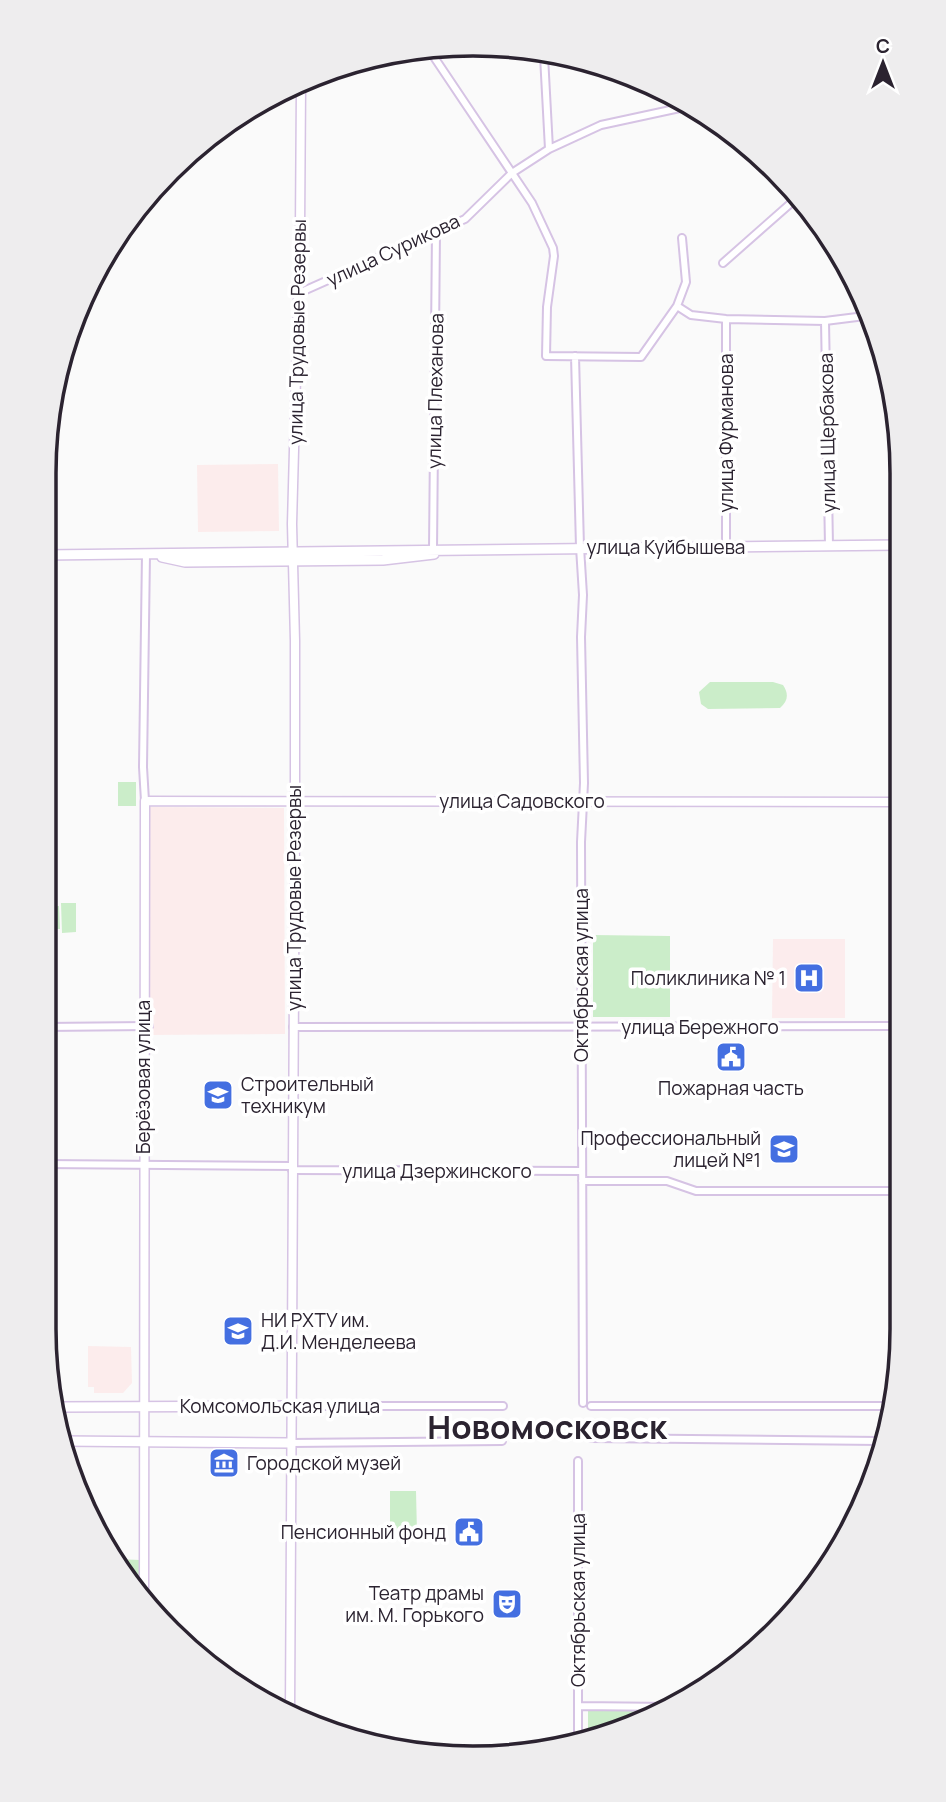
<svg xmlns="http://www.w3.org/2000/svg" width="946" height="1802" viewBox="0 0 946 1802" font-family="Manrope,sans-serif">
  <rect width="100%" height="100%" fill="#fafafa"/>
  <path fill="#fcecec" d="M278,464L279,531L198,532L197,465Z
    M150,807L284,808L285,1034L149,1035Z
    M88,1346L131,1347L132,1383L123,1393H94V1387H88Z"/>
  <path fill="#fceced" d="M773,939H845V1018H772Z"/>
  <path fill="#cbedc9" d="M710,682H773L783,685C789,694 788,701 780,708L708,709L701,704L699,692Z
    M118,782H136V806H118Z
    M61,903H76V932L62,933Z
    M59,906L60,929H44V907Z
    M593,935L670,936V1017H593Z
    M390,1491H416L417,1533H390Z
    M116,1559L140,1560L141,1598L133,1591Z
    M588,1709H670L662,1714L588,1737Z"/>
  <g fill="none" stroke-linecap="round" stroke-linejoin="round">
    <g stroke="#d6c3e4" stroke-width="10">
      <path id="minor" d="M432,54L532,203L553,248L554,256L547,307L546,356L641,357L677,306L686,282L682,238
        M544,56L549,149
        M723,263L799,196
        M299,293L465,219L512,173L549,149L601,125L689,106
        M677,306L691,315L726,319L825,321L857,317L869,308
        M726,319V547
        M825,321L829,546
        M575,356L580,547L583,595L581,637L584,783L581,842L583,1403
        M433,550L436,232
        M145,801L143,767L146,554
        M44,1027L149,1026
        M293,1027L896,1026
        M44,1164L292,1166
        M292,1170L582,1171
        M582,1181H667L696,1191H896
        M291,1406H503
        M591,1406H888
        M591,1438L879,1441
        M291,1443L502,1441
        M578,1461V1740
        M578,1706L673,1707"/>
    </g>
    <g stroke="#d6c3e4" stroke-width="11">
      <path id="tertiary" d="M144,1601L145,801L900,802
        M290,1711L295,801V641L292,524L300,229L301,86"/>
    </g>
    <g stroke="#d6c3e4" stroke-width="12">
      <path id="secondary" d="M45,555L899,545
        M162,557L185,562L383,560L434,554
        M896,1377L897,644L899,610
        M57,1407L291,1406
        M62,1441L291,1443"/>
    </g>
    <use href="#minor" stroke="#fff" stroke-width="6"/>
    <use href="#tertiary" stroke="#fff" stroke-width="8"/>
    <use href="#secondary" stroke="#fff" stroke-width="9"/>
  </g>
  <defs>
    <g id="hospital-square" transform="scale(1.575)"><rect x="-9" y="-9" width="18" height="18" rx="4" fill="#446fe1" stroke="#fff"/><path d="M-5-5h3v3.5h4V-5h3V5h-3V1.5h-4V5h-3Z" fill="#fff"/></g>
    <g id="civic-square" transform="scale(1.575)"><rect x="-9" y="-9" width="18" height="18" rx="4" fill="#446fe1" stroke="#fff"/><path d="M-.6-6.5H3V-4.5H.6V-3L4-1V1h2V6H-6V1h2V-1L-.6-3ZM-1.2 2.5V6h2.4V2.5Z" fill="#fff"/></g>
    <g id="university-square" transform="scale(1.575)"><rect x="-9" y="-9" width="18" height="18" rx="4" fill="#446fe1" stroke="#fff"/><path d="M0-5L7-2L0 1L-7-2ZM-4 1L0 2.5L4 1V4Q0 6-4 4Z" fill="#fff"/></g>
    <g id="museum-square" transform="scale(1.575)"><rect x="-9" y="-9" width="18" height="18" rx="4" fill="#446fe1" stroke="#fff"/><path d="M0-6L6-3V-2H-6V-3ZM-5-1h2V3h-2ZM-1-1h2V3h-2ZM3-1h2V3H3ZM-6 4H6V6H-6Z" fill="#fff"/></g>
    <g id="theatre-square" transform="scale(1.575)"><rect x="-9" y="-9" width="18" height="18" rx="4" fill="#446fe1" stroke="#fff"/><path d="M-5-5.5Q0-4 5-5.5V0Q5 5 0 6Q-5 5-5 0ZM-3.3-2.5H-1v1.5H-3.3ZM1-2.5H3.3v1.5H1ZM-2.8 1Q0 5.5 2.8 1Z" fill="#fff"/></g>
  </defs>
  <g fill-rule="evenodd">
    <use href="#hospital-square" x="809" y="978"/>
    <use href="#civic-square" x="731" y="1057"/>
    <use href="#university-square" x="218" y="1095"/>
    <use href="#university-square" x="784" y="1149"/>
    <use href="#university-square" x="238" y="1331"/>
    <use href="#museum-square" x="224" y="1463"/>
    <use href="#civic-square" x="469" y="1532"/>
    <use href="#theatre-square" x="507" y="1604"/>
  </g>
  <g text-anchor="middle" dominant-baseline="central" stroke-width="7" stroke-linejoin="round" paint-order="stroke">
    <g font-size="19" fill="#2b2330" stroke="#fff">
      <text transform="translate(393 250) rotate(-25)">улица Сурикова</text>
      <text transform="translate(297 332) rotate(-89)">улица Трудовые Резервы</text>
      <text transform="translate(435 391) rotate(-89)">улица Плеханова</text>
      <text transform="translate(726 433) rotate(-90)">улица Фурманова</text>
      <text transform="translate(827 433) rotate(-91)">улица Щербакова</text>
      <text x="666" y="547">улица Куйбышева</text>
      <text x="522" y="801">улица Садовского</text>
      <text transform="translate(294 898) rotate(-90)">улица Трудовые Резервы</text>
      <text transform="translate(581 975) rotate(-90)">Октябрьская улица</text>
      <text x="700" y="1027">улица Бережного</text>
      <text transform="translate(143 1077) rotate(-90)">Берёзовая улица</text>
      <text x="437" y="1171">улица Дзержинского</text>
      <text x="280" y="1406">Комсомольская улица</text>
      <text transform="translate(578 1600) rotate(-90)">Октябрьская улица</text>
    </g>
    <g font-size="19" fill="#2b2330" stroke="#fff" text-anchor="end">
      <text x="786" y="978">Поликлиника № 1</text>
      <text x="241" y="1084" text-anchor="start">Строительный<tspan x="241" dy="22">техникум</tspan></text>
      <text x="731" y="1088" text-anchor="middle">Пожарная часть</text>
      <text x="761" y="1138">Профессиональный<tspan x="761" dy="22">лицей №1</tspan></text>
      <text x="261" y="1320" text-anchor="start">НИ РХТУ им.<tspan x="261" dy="22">Д.И. Менделеева</tspan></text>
      <text x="247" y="1463" text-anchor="start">Городской музей</text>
      <text x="446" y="1532">Пенсионный фонд</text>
      <text x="484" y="1593">Театр драмы<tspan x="484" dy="22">им. М. Горького</tspan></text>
    </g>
    <g font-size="33" font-weight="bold" fill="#2b2330" stroke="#fff">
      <text x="547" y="1426">Новомосковск</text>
    </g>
  </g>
  <path d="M0 0H946V1802H0ZM473 56H473A417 417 0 0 1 890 473V1329A417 417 0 0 1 473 1746H473A417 417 0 0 1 56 1329V473A417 417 0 0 1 473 56Z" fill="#eeedee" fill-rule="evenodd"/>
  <path fill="none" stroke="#2b2330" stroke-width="3.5" d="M473 56H473A417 417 0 0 1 890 473V1329A417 417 0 0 1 473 1746H473A417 417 0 0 1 56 1329V473A417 417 0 0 1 473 56Z"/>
  <g transform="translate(883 63)" stroke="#ffffff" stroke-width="5" paint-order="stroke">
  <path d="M0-5L12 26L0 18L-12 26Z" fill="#2b2330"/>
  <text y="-10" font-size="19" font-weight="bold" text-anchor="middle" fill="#2b2330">С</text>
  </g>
</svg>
